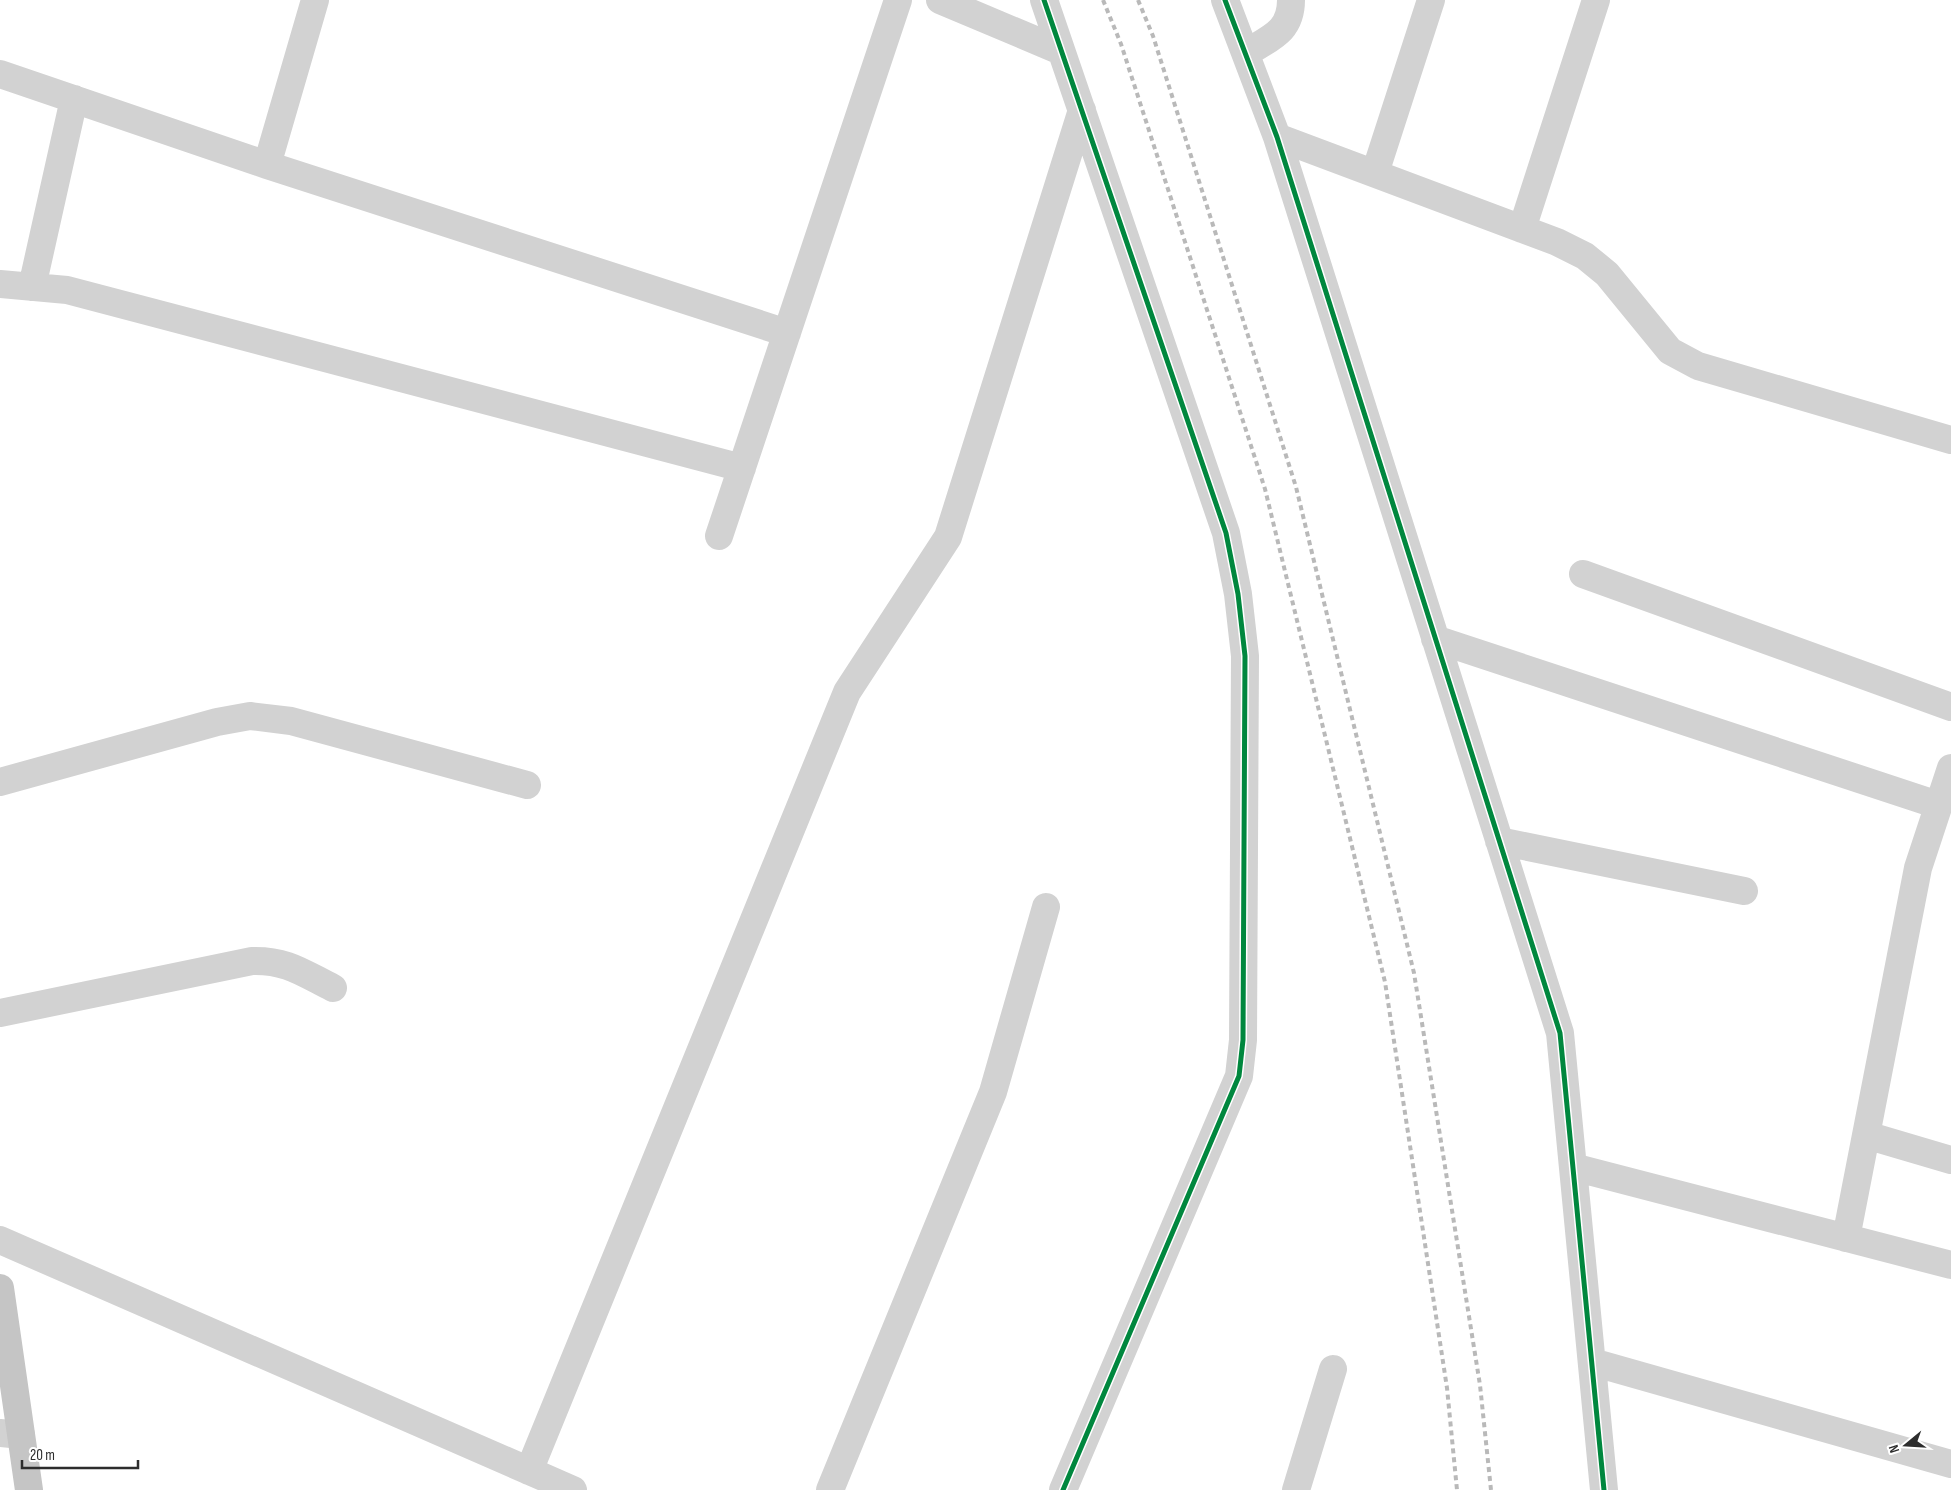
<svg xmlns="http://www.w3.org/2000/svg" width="1951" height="1490" viewBox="0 0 1951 1490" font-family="'Sofia Sans Condensed',sans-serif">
  <rect width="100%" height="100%" fill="#fff"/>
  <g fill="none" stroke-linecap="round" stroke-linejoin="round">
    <path stroke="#d2d2d2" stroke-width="28" d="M940,0L1061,51
      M1044,0L1226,533L1238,594L1245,656L1243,1040L1239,1076L1063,1490
      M1225,0L1277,137L1560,1033L1604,1490
      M1246,53C1270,38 1291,32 1291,0
      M0,74L267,165L787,333
      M1277,137L1557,242L1585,256L1607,274L1670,351L1698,366L1951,440
      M267,165L315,0
      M1375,173L1431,0
      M1522,229L1596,0
      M0,284L67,290L742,468
      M32,287L74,99
      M719,536L898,0
      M1583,574L1951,707
      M1435,639L1938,805
      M0,782L217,722L250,716L291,721L527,785
      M1499,841L1744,891
      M0,1013L252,961C287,960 303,973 333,988
      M1866,1135L1951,1160
      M1573,1167L1951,1265
      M1846,1238L1918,868L1951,768
      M0,1240L573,1490
      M1592,1362L1951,1464
      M0,1433L21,1435
      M529,1471L847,692L948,537L1082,110
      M830,1490L993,1092L1046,907
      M1296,1490L1333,1369"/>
    <path stroke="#c5c5c5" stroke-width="28" d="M0,1288L29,1490"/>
    <path stroke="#b9b9b9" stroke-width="4" stroke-dasharray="5 4" stroke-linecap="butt" d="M1103,0L1121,44L1265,489L1385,982L1447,1388L1457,1490
      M1138,0L1153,36L1296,487L1414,973L1480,1385L1491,1490"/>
    <g stroke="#fff" stroke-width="8">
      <path id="cycleway" d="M1044,0L1226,533L1238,594L1245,656L1243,1040L1239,1076L1063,1490
        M1225,0L1277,137L1560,1033L1604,1490"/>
    </g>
    <use href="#cycleway" stroke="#00873e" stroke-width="5"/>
  </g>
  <g transform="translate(1906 1445) rotate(252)" stroke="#ffffff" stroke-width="4" paint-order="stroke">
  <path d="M0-4L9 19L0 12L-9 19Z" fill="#2d2d2d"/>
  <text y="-8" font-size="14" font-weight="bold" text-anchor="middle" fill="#2d2d2d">N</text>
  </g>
  <path d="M22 1460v8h116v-8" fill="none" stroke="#2d2d2d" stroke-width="2.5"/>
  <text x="30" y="1460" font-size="15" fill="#2d2d2d" stroke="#ffffff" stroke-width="4" paint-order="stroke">20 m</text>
</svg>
